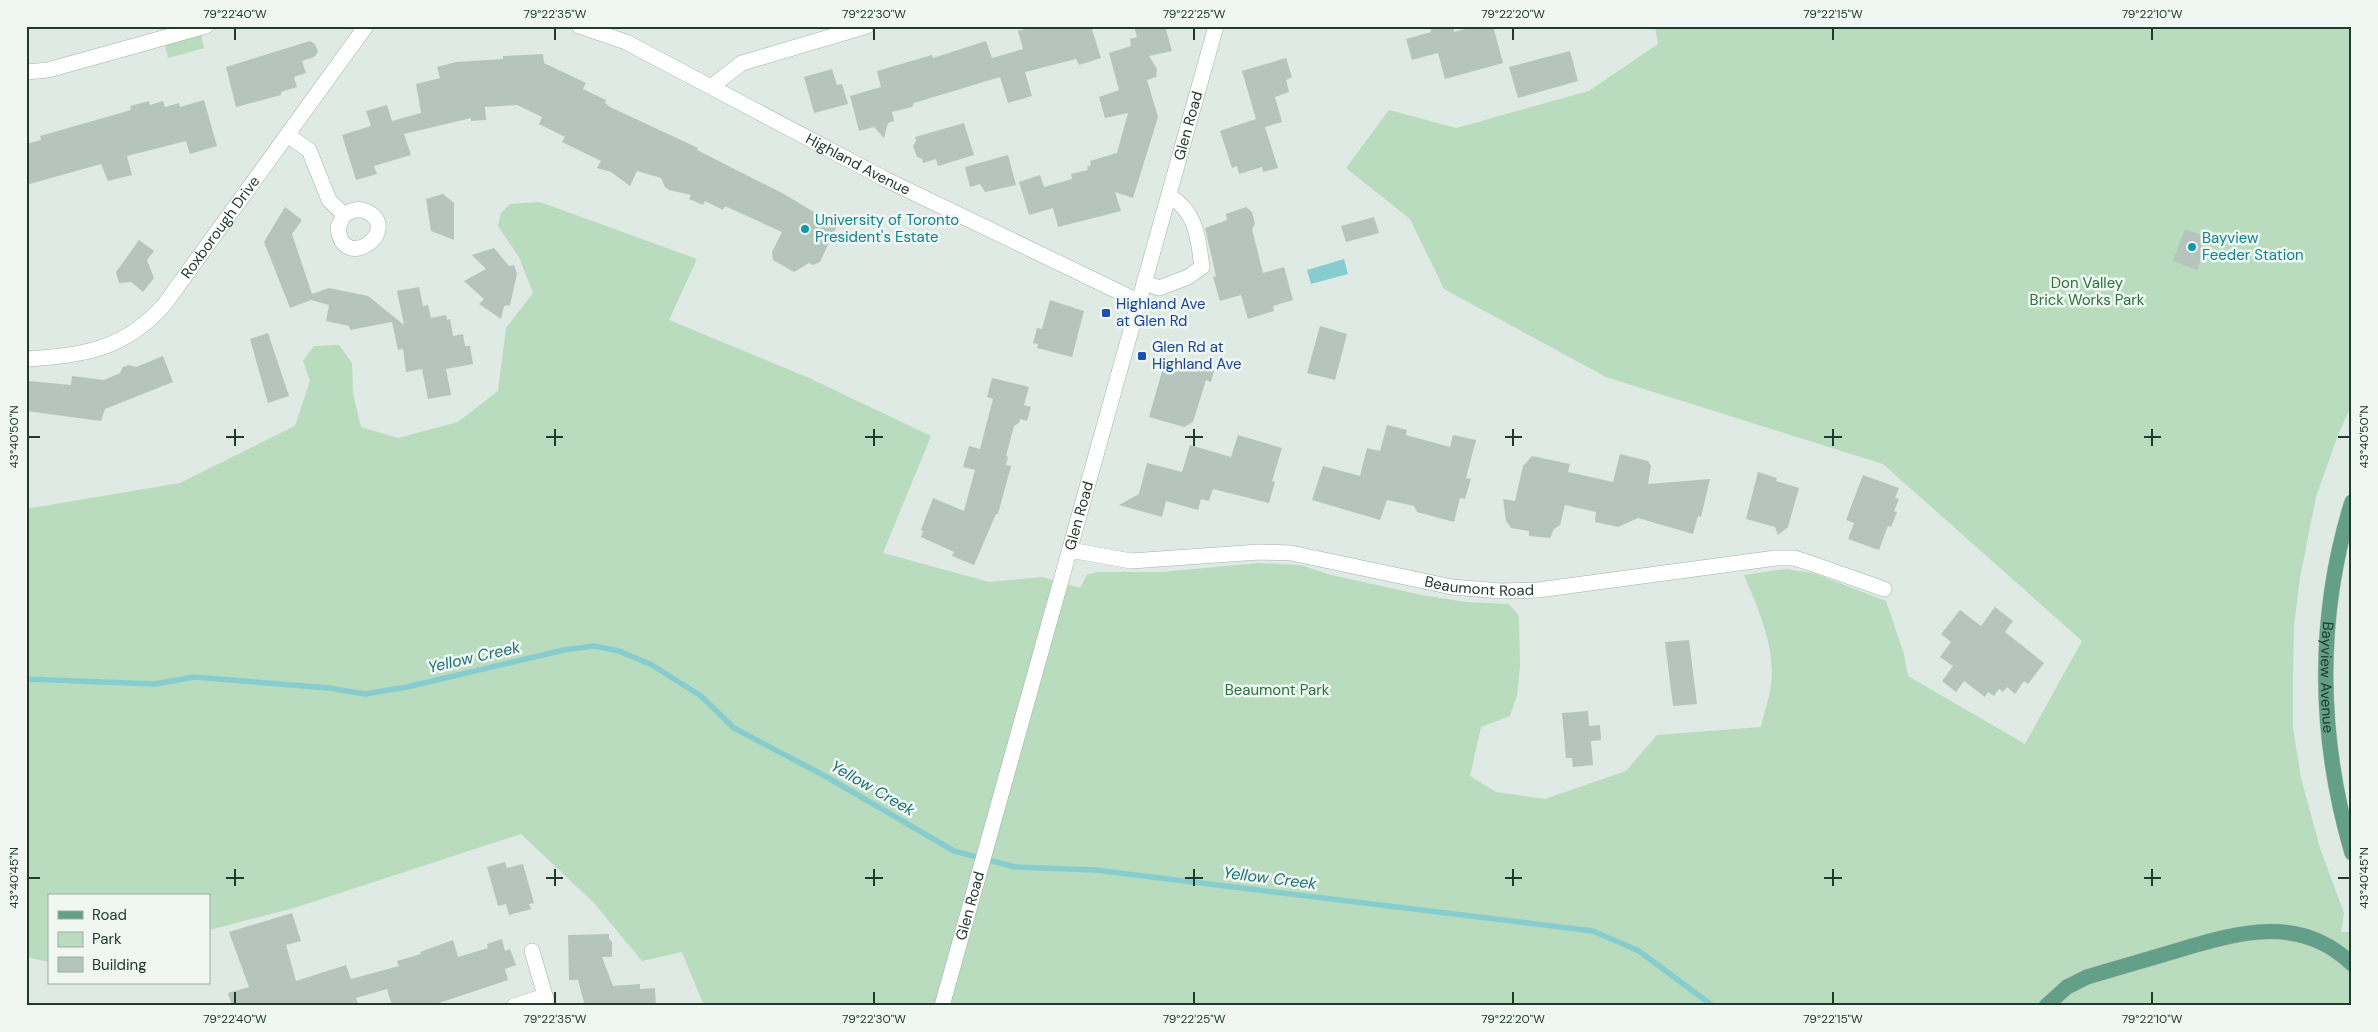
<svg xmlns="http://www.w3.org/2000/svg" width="2378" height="1032" viewBox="0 0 2378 1032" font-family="'DM Sans',sans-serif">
  <rect width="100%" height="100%" fill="#dfeae4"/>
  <path fill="#b8dcbd" d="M1655,26H2352V404L2338,435L2316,497L2300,578L2294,626L2293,678V728L2301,778L2320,848L2344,913L2341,932H2352V1006H704L682,952L642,961L594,903L521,834L294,908L209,930V896H49V962L26,957V509L180,483L295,426L310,381L303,361L314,346L339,345L352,363L353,393L361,427L398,438L458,422L498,391L506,328L533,293L519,257L498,226L501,213L510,204L540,202L697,259L669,320L807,377L931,436L883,553L989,582L1042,577L1080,588L1087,575L1098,572H1162L1258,563L1301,565L1331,575L1422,595L1466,602L1509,604L1519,616L1520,667L1517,695L1510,716L1481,727L1470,776L1496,792L1545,799L1626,771L1657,735L1761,727C1764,713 1769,699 1771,686C1776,647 1758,609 1744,575L1786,569L1813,573L1886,601L1904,654L1908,676L2025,744L2082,641L1883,464L1606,377L1444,289L1410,219L1346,168L1389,110L1456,128L1589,91L1658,44Z
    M201,35L204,48L168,58L165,45Z"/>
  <path fill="#87cdd0" d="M1344,259L1348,274L1311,284L1307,270Z"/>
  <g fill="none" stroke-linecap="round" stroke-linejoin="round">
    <path stroke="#87cdd0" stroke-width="5.5" d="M26,679L155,684L194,677L329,688L365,694L407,687L564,650L594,646L619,651L652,665L701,696L734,728L825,776L954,851L1015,867L1095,870L1593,931L1639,951L1713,1006"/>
  </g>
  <path fill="#b5c5bd" d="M1036,26H1091L1101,58L1079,65L1076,59L1025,72L1032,96L1008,103L1000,77L914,103L912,107L892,112L894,121L888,123L884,138L874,127L859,131L850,96L881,87L877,71L932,55L933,58L986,41L992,58L1023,49L1018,31Z
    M1134,26H1165L1172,51L1149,56L1157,69L1156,77L1147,80L1158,117L1133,198L1115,192L1121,211L1058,227L1053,208L1029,215L1019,182L1040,175L1044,187L1072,179L1071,174L1088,170L1087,167L1091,165L1090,161L1117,153L1128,113L1105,118L1099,97L1119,90L1109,53L1131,46L1130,39L1137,37Z
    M1430,26H1453L1454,32L1475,26H1493L1503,63L1445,79L1438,53L1412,60L1406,39L1431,32Z
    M310,41L315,44L318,52L314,57L302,61L306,73L294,77L297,87L281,92V95L236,107L226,67Z
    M1570,51L1578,81L1518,98L1509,67Z
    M543,54L544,63L586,83L583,89L606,100L605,103L610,107L698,148L697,150L784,194L837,226L820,262L813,265L809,263L794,272L773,260L772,252L782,232L725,206L723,210L705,201L703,205L689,199L691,195L669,190L665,187L661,178L637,171L630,186L611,172L597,168L601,161L562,142L565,137L539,124L542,117L517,105L485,107L486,120L471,121V118L404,134L411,155L374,166L377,174L356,180L342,135L371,126L366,111L387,105L392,121L421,113L416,84L440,78L437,67L456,62L503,59V56Z
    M1286,58L1292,77L1286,80L1289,92L1275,97L1282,122L1265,127L1278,168L1263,172L1262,167L1239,174L1237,166L1232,168L1220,131L1256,119L1242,71Z
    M832,69L837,85L842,84L848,104L814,113L804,77Z
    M204,100L217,146L190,154L186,141L127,156L132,175L108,181L101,164L26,185V144L41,140L40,136L131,110L130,106L149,101L150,105L163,101L165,107L179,103L180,107Z
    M964,123L974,155L938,166L936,159L923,163L922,159L917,157L913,146L916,141L915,137Z
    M1008,155L1016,185L985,192L980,184L970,187L965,167Z
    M443,194L454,203V240L431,231L426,199Z
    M285,207L302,220L292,234L312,294L329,288L368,296L404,325L397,291L419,287L423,306L428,305L431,318L446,315L447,320L450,319L453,336L463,334L465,346H470L473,364L446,369L451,395L428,399L422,369L406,372L403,349L398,350L392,322L350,330L349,326L326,321L329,305L311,300L290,308L264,242Z
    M1246,207L1252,212L1255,224L1252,229L1263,273L1284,267L1293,300L1273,306L1274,311L1248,319L1241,295L1220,301L1213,277L1216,276L1205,228L1227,220L1226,214Z
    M1374,217L1379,233L1346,242L1341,226Z
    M2185,229L2209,238L2197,270L2173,261Z
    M139,240L154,251L147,260L154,278L143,292L131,282L119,283L116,272Z
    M494,248L509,266L514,265L517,274L510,305L504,306L501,319L479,304L484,299L464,281L486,269L472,255Z
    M1050,300L1084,311L1072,357L1037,348L1038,344L1033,343L1037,328L1042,329Z
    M1320,326L1347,334L1335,380L1307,373Z
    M268,333L289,396L268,403L250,339Z
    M163,356L173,382L105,409L101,421L26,411L29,381L71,385L72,376L104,380L120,373L123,367L129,365L136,367Z
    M1165,361L1196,369L1197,363L1215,368L1211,382L1206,380L1193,422L1184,427L1149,417Z
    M992,378L1029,387L1024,405L1031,407L1027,421L1020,419L1019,423L1014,426L1006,456L1008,457L1006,465L1011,466L998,514H996L974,565L952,556L954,552L921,537L923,531L921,530L933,498L964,511L975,470L963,467L969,446L980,449L993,399L987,397Z
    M1387,425L1407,430L1406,435L1450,447L1453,435L1476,440L1466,478L1471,479L1465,499L1460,498L1454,522L1417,512L1414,506L1387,500L1380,520L1312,500L1323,466L1360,476L1367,448L1380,451Z
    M1238,435L1282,448L1272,481L1275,482L1269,503L1213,489L1209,501L1201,499L1198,510L1166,501L1162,517L1119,505L1139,494L1147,463L1182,472L1190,445L1231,457Z
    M1620,454L1648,461L1651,466L1648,484L1710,479L1701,517L1698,516L1693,534L1638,518L1618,527L1595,522L1596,512L1565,505L1560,525L1554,529L1550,538L1529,536V531L1511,528L1506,521L1503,499L1515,501L1523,466L1532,456L1570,464L1568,472L1613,482Z
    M1758,472L1777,478L1776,481L1799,488L1788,527L1778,535L1775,527L1746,519Z
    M1863,475L1899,488L1895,498L1899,499L1894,511L1897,512L1891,527L1888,526L1879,550L1848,539L1854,523L1846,520Z
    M1995,607L2013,621L2005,632L2044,663L2028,684L2024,681L2015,694L2007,687L2003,692L1999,689L1994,696L1988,692L1985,697L1964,681L1956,692L1942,681L1953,666L1940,657L1951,642L1941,634L1960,610L1981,626Z
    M1689,640L1697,704L1673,706L1665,642Z
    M1588,711L1589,726L1600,725L1601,740L1591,741L1593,765L1573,767L1572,758H1566L1562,713Z
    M505,862L507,868L523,864L534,903L529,904L531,909L509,915L506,904L498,906L487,867Z
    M292,913L301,941L286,945L296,981L346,965L351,979L399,966L397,961L421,954L420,952L453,940L458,957L488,948L487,944L502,939L505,951L510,949L516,965L505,969L508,980L430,1006H392L387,989L356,998L359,1006H232L228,993L249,987L229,932Z
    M609,934V939L612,942V957H602L613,986L640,984V989L655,988L656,1006H585L578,980H569L568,935Z"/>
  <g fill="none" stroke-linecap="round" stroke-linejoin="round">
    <g stroke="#a2b2aa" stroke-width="16">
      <g id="minor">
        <path id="s1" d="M579,26L626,42L887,180L1140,302"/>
        <path d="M26,72L48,70L206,26"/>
        <path d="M712,86L742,63L867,26"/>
        <path d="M289,136L309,150L329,200L344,215L338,227C342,275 404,230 366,211C358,208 351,210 344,215"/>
        <path d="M1146,283L1159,288L1188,277L1202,267C1198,238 1197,213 1170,196"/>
        <path id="s2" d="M26,359C83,356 125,349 164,305L366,26"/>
        <path id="s3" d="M1070,550L1131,561L1259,552L1291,553L1452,587L1501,591L1538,590L1776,558H1794L1810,563L1884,589"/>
        <path d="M532,951L548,1006"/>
        <path d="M514,1006L545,996"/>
        <path id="s4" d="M942,1006L1216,26"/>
      </g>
    </g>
    <g stroke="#bcc4c1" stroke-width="16">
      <g id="major">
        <path id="s5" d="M2352,502C2316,617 2318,737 2352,853"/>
        <path d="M2046,1006L2067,987L2087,977C2118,968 2149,959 2179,950C2240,932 2300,914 2352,964"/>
      </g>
    </g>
    <use href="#minor" stroke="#fff" stroke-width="15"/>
    <use href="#major" stroke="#64a089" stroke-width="15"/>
  </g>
  <path fill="none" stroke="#203a30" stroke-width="2" d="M235,28V40M555,28V40M874,28V40M1194,28V40M1513,28V40M1833,28V40M2152,28V40M235,429V446M555,429V446M874,429V446M1194,429V446M1513,429V446M1833,429V446M2152,429V446M28,437H40M226,437H244M546,437H563M865,437H883M1185,437H1203M1505,437H1522M1824,437H1842M2144,437H2161M2338,437H2350M235,869V886M555,869V886M874,869V886M1194,869V886M1513,869V886M1833,869V886M2152,869V886M28,878H40M226,878H244M546,878H563M865,878H883M1185,878H1203M1505,878H1522M1824,878H1842M2144,878H2161M2338,878H2350M235,992V1004M555,992V1004M874,992V1004M1194,992V1004M1513,992V1004M1833,992V1004M2152,992V1004"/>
  <g fill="#0f9aa8" stroke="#f0f7f2" stroke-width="2">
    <circle cx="805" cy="229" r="5"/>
    <circle cx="2192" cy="247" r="5"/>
  </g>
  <g fill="#1a4fb4" stroke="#f0f7f2" stroke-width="2">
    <rect x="1101" y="308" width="10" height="10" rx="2.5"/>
    <rect x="1137" y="351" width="10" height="10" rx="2.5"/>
  </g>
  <g text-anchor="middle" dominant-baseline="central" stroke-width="5" stroke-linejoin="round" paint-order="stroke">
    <g font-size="15" fill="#203a30" stroke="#f0f7f2">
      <text stroke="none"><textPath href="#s4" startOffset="914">Glen Road</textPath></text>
      <text stroke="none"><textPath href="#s1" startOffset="312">Highland Avenue</textPath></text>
      <text stroke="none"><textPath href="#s2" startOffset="249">Roxborough Drive</textPath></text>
      <text stroke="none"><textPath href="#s4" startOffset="509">Glen Road</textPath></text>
      <text stroke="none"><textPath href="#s3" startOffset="414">Beaumont Road</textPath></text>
      <text stroke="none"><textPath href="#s5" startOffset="178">Bayview Avenue</textPath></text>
      <text stroke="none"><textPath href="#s4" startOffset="104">Glen Road</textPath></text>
    </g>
    <g font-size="15" fill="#0d838f" stroke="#f0f7f2" text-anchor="start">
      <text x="815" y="220">University of Toronto<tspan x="815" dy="17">President's Estate</tspan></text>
      <text x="2202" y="238">Bayview<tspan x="2202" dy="17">Feeder Station</tspan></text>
    </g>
    <g font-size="15" fill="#2b713e" stroke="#f0f7f2">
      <text x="2087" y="283">Don Valley<tspan x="2087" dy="17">Brick Works Park</tspan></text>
      <text x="1277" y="690">Beaumont Park</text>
    </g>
    <g font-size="15" fill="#164399" stroke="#f0f7f2" text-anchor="start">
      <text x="1116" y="304">Highland Ave<tspan x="1116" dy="17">at Glen Rd</tspan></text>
      <text x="1152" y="347">Glen Rd at<tspan x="1152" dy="17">Highland Ave</tspan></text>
    </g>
    <g font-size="16" font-style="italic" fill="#1b7175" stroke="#f0f7f2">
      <text transform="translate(474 657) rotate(-13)">Yellow Creek</text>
      <text transform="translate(873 788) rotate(30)">Yellow Creek</text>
      <text transform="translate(1270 878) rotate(7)">Yellow Creek</text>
    </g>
  </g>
  <rect width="2378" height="1032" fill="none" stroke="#f0f7f2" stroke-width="55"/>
  <rect x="48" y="894" width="162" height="90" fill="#f0f7f2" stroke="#9daba4"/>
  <rect x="58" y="911" width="25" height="8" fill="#64a089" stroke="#9daba4"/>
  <text x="92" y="920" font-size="15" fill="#203a30">Road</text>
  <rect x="58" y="932" width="25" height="15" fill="#b8dcbd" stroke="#9daba4"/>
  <text x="92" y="944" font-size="15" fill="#203a30">Park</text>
  <rect x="58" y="957" width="25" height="15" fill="#b5c5bd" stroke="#9daba4"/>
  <text x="92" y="970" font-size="15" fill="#203a30">Building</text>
  <rect x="28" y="28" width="2322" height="976" fill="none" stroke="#203a30" stroke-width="2"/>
  <g font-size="12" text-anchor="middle" fill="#203a30">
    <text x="235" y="18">79°22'40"W</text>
    <text x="555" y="18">79°22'35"W</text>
    <text x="874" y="18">79°22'30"W</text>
    <text x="1194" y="18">79°22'25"W</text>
    <text x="1513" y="18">79°22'20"W</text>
    <text x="1833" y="18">79°22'15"W</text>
    <text x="2152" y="18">79°22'10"W</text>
    <text transform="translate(14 437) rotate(-90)" y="4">43°40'50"N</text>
    <text transform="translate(2364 437) rotate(-90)" y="4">43°40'50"N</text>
    <text transform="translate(14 878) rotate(-90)" y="4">43°40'45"N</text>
    <text transform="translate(2364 878) rotate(-90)" y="4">43°40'45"N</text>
    <text x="235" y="1023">79°22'40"W</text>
    <text x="555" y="1023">79°22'35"W</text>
    <text x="874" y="1023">79°22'30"W</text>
    <text x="1194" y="1023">79°22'25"W</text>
    <text x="1513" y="1023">79°22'20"W</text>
    <text x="1833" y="1023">79°22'15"W</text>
    <text x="2152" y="1023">79°22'10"W</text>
  </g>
</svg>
